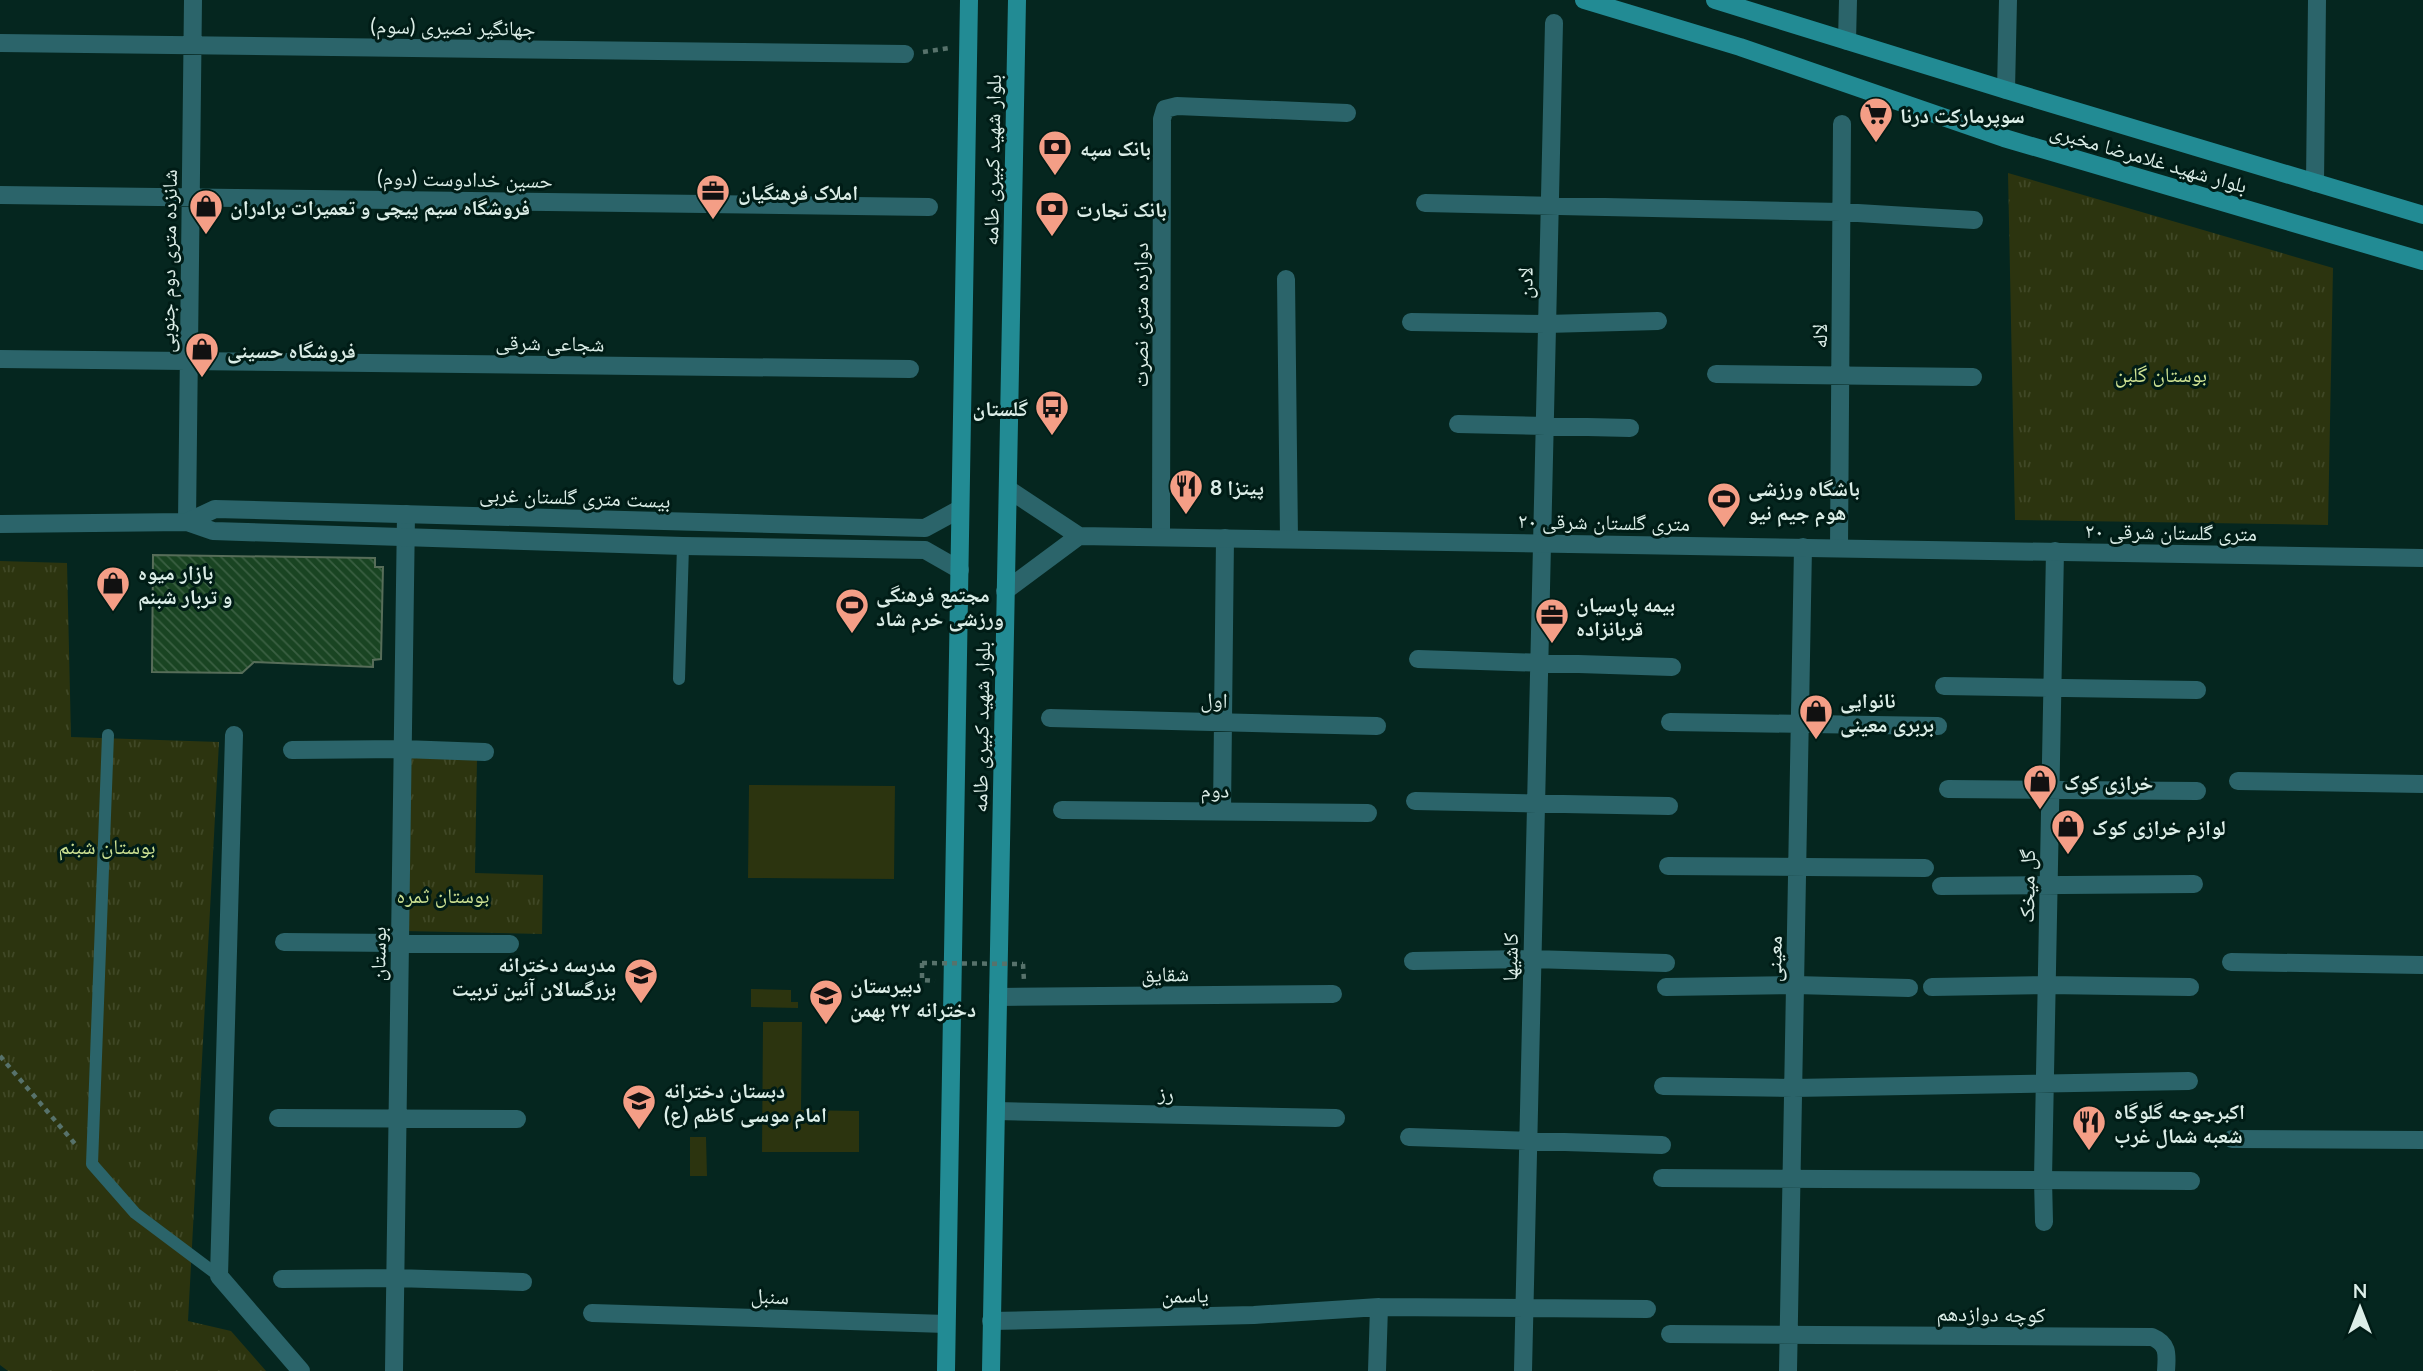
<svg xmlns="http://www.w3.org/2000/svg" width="2423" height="1371" viewBox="0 0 2423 1371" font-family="Lato,'Noto Naskh Arabic',sans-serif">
  <defs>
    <pattern id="park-tufts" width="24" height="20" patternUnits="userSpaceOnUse" patternTransform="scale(1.75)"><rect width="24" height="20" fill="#2c340f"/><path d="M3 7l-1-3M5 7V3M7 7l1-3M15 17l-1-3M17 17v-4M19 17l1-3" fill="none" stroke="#404826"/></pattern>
    <pattern id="building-back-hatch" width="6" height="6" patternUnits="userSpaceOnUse" patternTransform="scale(1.75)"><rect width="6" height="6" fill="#194422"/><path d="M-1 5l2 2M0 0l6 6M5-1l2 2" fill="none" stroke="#3a5f42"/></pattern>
  </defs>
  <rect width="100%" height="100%" fill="#05261f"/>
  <path fill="#2c340f" d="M749,785L895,786L894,879L748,878Z
    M751,989L791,990V1002H798V1008L751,1007Z
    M763,1022H802L801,1110L859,1111V1152H762Z
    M690,1137H706L707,1176H690Z"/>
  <path fill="url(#park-tufts)" d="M2008,173L2333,268L2328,525L2015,520Z
    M0,561L67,563L71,737L219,742L188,1321L231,1331L266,1371H8L0,1365Z
    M408,757L477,758L475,873L543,875L542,934L404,931Z"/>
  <path fill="url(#building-back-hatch)" stroke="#576d59" stroke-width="2" d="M153,555L375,558V567H383L381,659L373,660V667L254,662L242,673L152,672Z"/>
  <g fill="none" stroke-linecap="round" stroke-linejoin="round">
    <path stroke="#57726b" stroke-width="4.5" stroke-dasharray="5 5" stroke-linecap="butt" d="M923,52L949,48
      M922,963V980L935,981
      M1023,964L1024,981
      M0,1056L76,1145"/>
    <path stroke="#2b646a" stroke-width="12" d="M679,679L683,546
      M108,735L92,1164L135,1213L219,1276"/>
    <path stroke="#2b646a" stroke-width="18" d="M1847,41L1848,0
      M0,43L905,54
      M2006,90L2008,0
      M2315,183L2317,0
      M0,195L929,207
      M1425,203L1841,212L1974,220
      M1286,279L1289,539
      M1411,322L1546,324L1658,321
      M0,359L910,369
      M1716,374L1973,377
      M1458,424L1630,428
      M187,522L193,0
      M1161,537L1162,119L1165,109L1177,106L1347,113
      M1839,548L1842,124
      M1418,659L1672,667
      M1944,686L2197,690
      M1050,718L1377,726
      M1670,722L1938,726
      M234,735L219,1276L301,1371
      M292,750L403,749L485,752
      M2238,781L2423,784
      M1948,789L2197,791
      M1415,801L1669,806
      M1062,810L1368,813
      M1222,812L1225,538
      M1668,866L1925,868
      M1941,886L2194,884
      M284,942L510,944
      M1413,961L1532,959L1666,963
      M2231,962L2423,965
      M1666,987L1795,985L1909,988
      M1932,987L2047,985L2190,987
      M998,997L1333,994
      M1663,1086L1793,1088L2189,1081
      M996,1111L1336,1118
      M278,1118L517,1119
      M1409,1137L1662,1145
      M2232,1139L2423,1140
      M1662,1178L2191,1181
      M2044,1222L2043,1179L2055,551
      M282,1279L395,1278L523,1282
      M592,1313L946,1324
      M991,1321L1254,1315L1379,1307L1647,1309
      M1670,1334L2152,1337C2169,1344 2167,1355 2166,1371
      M394,1371L406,514
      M1377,1371L1379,1307
      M1523,1371L1554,23
      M1788,1371L1803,547"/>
    <path stroke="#2b646a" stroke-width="18" d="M1008,489L1079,536L2423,558
      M187,522L215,509L925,528L960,509
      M0,524L187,522L213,531L683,546L925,550L960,570
      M1005,591L1079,536"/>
    <path stroke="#228b94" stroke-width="18" d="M1584,0L1740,47L2004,138L2423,261
      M1715,0L2006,90L2423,215
      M946,1371L969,0
      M991,1371L1017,0"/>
    <path stroke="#57726b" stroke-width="4.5" stroke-dasharray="5 5" stroke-linecap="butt" d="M922,963L1023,964"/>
  </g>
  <defs>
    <g id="supermarket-pin" transform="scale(1.75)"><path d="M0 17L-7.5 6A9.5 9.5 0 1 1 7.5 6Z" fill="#f49e86" stroke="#001c16"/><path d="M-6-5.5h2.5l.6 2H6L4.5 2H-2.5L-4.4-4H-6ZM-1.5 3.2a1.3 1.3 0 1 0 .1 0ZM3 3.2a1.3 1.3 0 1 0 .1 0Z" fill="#111"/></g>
    <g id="bank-pin" transform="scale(1.75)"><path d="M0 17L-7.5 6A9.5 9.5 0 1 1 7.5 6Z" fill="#f49e86" stroke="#001c16"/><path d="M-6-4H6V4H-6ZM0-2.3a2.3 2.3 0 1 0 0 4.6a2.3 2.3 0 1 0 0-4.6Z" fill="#111"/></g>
    <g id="office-pin" transform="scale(1.75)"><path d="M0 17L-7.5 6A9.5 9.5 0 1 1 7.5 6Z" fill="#f49e86" stroke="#001c16"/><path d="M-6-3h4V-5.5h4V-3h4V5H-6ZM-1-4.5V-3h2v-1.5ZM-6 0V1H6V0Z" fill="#111"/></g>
    <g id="shop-pin" transform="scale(1.75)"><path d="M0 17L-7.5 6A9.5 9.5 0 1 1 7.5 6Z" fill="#f49e86" stroke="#001c16"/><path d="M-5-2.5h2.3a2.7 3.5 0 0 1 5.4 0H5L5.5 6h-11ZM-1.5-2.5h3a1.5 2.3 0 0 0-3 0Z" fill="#111"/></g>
    <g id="bus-pin" transform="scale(1.75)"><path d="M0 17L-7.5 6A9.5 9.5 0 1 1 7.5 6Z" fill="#f49e86" stroke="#001c16"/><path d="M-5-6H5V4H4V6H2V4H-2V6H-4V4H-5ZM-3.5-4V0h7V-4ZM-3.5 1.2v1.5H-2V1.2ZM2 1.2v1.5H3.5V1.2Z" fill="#111"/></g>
    <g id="restaurant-pin" transform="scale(1.75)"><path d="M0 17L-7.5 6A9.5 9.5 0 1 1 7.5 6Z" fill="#f49e86" stroke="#001c16"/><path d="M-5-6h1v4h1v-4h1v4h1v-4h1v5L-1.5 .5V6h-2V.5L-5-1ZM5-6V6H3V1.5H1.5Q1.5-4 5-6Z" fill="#111"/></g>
    <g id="stadium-pin" transform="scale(1.75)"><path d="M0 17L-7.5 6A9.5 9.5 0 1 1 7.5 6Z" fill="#f49e86" stroke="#001c16"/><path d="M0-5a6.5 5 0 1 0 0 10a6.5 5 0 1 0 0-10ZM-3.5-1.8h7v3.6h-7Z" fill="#111"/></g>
    <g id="school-pin" transform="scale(1.75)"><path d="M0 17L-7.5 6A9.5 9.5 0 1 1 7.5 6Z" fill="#f49e86" stroke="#001c16"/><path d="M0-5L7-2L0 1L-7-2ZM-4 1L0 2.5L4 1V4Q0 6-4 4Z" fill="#111"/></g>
  </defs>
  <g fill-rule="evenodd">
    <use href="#supermarket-pin" x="1876" y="114"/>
    <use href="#bank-pin" x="1055" y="147"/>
    <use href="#office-pin" x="713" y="191"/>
    <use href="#shop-pin" x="206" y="206"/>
    <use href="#bank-pin" x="1052" y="208"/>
    <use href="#shop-pin" x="202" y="349"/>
    <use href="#bus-pin" x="1052" y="407"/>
    <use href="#restaurant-pin" x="1186" y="486"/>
    <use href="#stadium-pin" x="1724" y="499"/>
    <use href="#shop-pin" x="113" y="583"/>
    <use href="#stadium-pin" x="852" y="605"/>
    <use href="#office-pin" x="1552" y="615"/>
    <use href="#shop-pin" x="1816" y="711"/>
    <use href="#shop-pin" x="2040" y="781"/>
    <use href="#shop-pin" x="2068" y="826"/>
    <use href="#school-pin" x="641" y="975"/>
    <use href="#school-pin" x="826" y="996"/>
    <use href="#school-pin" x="639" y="1101"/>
    <use href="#restaurant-pin" x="2089" y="1122"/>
  </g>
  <g text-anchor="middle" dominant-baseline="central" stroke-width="6" stroke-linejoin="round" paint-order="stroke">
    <g font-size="21" fill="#dceee8" stroke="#001c16">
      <text transform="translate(453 26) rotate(1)">جهانگیر نصیری (سوم)</text>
      <text transform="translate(2149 157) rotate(16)">بلوار شهید غلامرضا مخبری</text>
      <text transform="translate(991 160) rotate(-89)">بلوار شهید کبیری طامه</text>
      <text transform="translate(465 178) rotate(1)">حسین خدادوست (دوم)</text>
      <text transform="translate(167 261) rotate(-89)">شانزده متری دوم جنوبی</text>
      <text transform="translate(1524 283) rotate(-89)">لادن</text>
      <text transform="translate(1139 315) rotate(-90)">دوازده متری نصرت</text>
      <text transform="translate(1818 336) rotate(-90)">لاله</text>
      <text transform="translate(550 342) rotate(1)">شجاعی شرقی</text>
      <text transform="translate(575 496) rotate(2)">بیست متری گلستان غربی</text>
      <text transform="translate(1604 521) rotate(1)">۲۰ متری گلستان شرقی</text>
      <text transform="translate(2171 531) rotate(1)">۲۰ متری گلستان شرقی</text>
      <text transform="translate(1214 699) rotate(1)">اول</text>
      <text transform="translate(980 727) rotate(-89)">بلوار شهید کبیری طامه</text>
      <text transform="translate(1215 789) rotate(1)">دوم</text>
      <text transform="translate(2026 886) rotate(-89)">گل میخک</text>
      <text transform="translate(377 954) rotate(-89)">بوستان</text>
      <text transform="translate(1509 957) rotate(-89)">کاشیها</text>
      <text transform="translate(1773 959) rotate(-89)">معینی</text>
      <text transform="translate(1165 973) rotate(-1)">شقایق</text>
      <text transform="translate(1166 1092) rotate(1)">رز</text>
      <text transform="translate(1185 1294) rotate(-1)">یاسمن</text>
      <text transform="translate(770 1295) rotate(2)">سنبل</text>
      <text transform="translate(1991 1313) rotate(1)">کوچه دوازدهم</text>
    </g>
    <g font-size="21" font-weight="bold" fill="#dceee8" stroke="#001c16" text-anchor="start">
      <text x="1900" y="114">سوپرمارکت درنا</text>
      <text x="1080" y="147">بانک سپه</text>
      <text x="738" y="191">املاک فرهنگیان</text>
      <text x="230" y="206">فروشگاه سیم پیچی و تعمیرات برادران</text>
      <text x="1076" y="208">بانک تجارت</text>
      <text x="227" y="349">فروشگاه حسینی</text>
      <text x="1028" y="407" text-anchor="end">گلستان</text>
      <text x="1210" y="486">پیتزا 8</text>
      <text x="1748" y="487">باشگاه ورزشی<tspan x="1748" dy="24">هوم جیم نیو</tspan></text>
      <text x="138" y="571">بازار میوه<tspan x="138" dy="24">و تربار شبنم</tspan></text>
      <text x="876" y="593">مجتمع فرهنگی<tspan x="876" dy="24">ورزشی خرم شاد</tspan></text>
      <text x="1576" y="603">بیمه پارسیان<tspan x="1576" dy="24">قربانزاده</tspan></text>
      <text x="1840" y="699">نانوایی<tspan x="1840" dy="24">بربری معینی</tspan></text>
      <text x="2064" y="781">خرازی کوک</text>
      <text x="2092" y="826">لوازم خرازی کوک</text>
      <text x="616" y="963" text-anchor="end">مدرسه دخترانه<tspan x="616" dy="24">بزرگسالان آئین تربیت</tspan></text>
      <text x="850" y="984">دبیرستان<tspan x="850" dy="24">دخترانه ۲۲ بهمن</tspan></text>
      <text x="664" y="1089">دبستان دخترانه<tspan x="664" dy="24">امام موسی کاظم (ع)</tspan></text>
      <text x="2114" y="1110">اکبرجوجه گلوگاه<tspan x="2114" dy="24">شعبه شمال غرب</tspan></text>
    </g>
    <g font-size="21" fill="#cee293" stroke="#001c16">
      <text x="2161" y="373">بوستان گلبن</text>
      <text x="107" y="845">بوستان شبنم</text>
      <text x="443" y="894">بوستان ثمره</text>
    </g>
  </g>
  <g transform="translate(2360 1308)" stroke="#001c16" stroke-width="5" paint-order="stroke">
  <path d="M0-5L12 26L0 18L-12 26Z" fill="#dceee8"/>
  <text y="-10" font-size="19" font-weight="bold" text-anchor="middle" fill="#dceee8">N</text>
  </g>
</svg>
